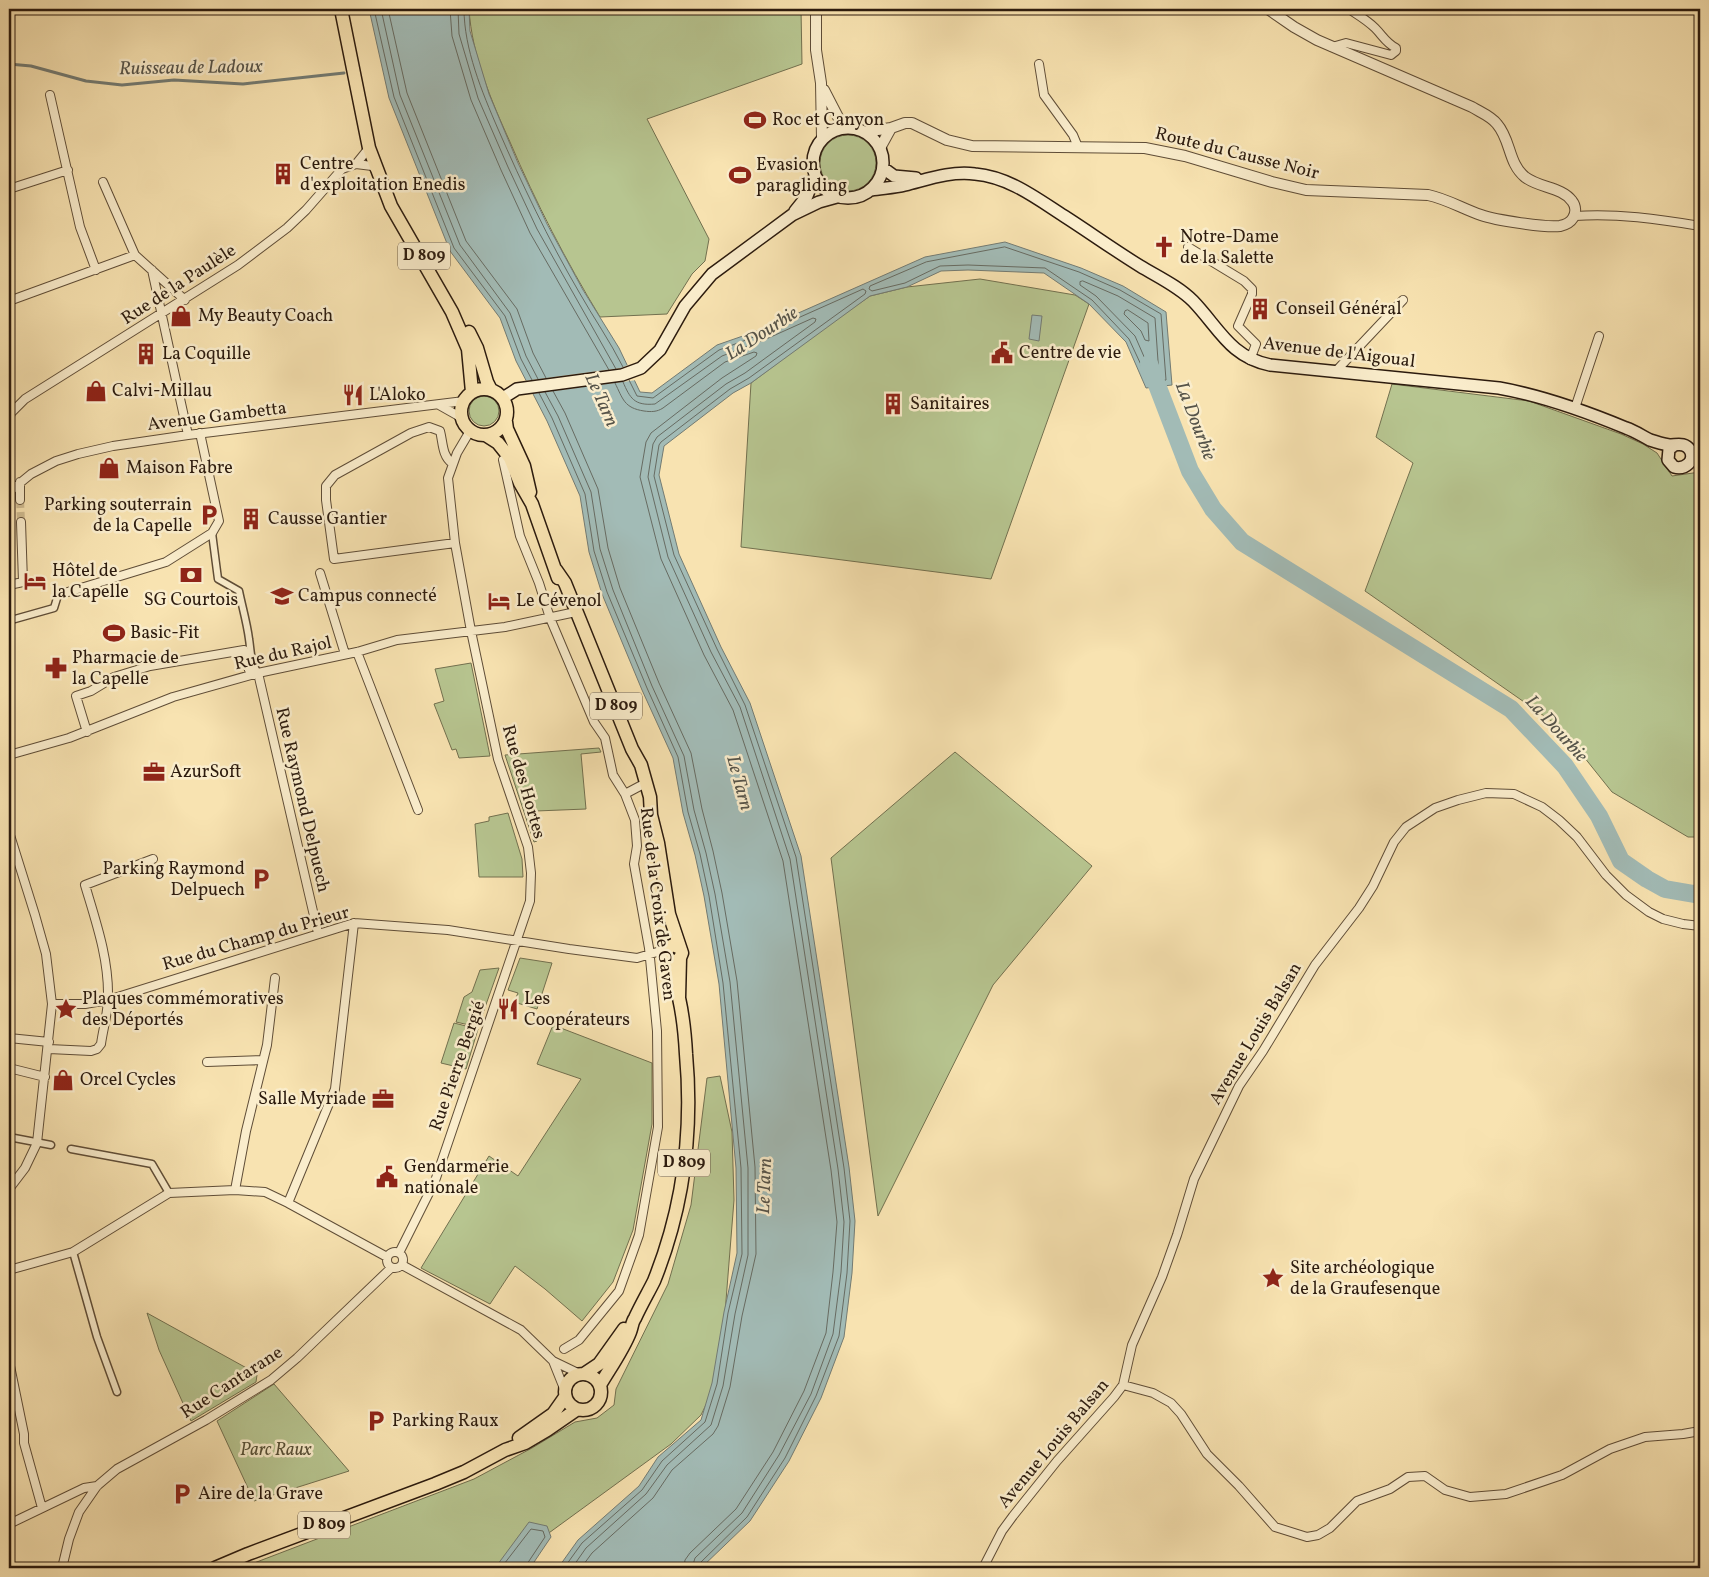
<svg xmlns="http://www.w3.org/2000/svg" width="1709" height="1577" viewBox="0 0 1709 1577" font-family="Vollkorn,serif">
  <rect width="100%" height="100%" fill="#f8e3b1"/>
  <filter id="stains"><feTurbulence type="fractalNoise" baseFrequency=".004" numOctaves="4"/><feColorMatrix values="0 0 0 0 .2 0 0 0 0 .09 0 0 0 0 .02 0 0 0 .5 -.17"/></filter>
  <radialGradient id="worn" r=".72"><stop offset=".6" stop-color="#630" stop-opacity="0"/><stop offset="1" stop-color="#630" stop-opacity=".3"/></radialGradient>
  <path fill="#b7c590" stroke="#72704f" d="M469,9H801L802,64L647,119L709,239L705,261L692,274L667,314L600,317C566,261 536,203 510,142C491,100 472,56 469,9Z
    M820 163a28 28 0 1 1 56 0a28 28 0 1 1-56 0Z
    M980,279L1075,295L1089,304L991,579L741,547L751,383L828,325L870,296L907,287Z
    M1392,384L1529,401L1621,434L1643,444L1657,453L1672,476L1700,472V837H1688L1612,792L1560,727L1365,591L1413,463L1376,437Z
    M469 411a15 15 0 1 1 30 0a15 15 0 1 1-30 0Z
    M471,663L490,756L459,758L456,749L452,750L434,704L444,701L435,669Z
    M599,748L601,752L581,754L586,809L536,811L537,841L534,842L505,755Z
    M955,752L1092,866L993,985L878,1216L831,858Z
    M508,813L522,859L523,877H479L475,824L489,821V817Z
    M520,958L552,963L537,1009L514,1002L518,993L508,990Z
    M499,968L478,1027L456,1022L464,997L472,992L480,970Z
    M454,1023L478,1029L466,1069L441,1063Z
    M553,1025L652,1063V1124L633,1230L613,1282L582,1321L545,1289L515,1266L490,1304L421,1268L489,1156L518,1176L581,1079L537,1064Z
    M720,1076L732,1132L734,1200L720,1376L701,1415L671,1444L520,1554L497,1568H241L474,1479L532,1448L575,1422L597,1418L614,1405L616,1389L668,1284L691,1205L707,1078Z
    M147,1313L252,1371L257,1375L256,1382L191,1421L159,1350Z
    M274,1384L349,1471L254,1501L217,1421Z"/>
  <path fill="#a2bbb6" stroke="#737b73" d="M369,9H469L470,31L489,94L518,163L547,224L583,290L619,348L640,392L652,393L717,345L760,330L925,257L1005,242L1081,268L1123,286L1166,312L1172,385L1146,388L1126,342L1089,304L1044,273L968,270L941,271L907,287L870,296L751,383L733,393L664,446L659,475L679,554L721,647L750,703L801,856L849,1167L855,1221L852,1273L844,1337L821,1398L789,1461L750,1521L701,1568H558L578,1540L639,1486L658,1457L701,1420L712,1383L724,1312L737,1253L736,1168L719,984L704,896L695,855L683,813L673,758L642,690L602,594L589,552L580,496L547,421L516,361L500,318L450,251L389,98Z
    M1032,315L1042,316L1039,341L1029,339Z
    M529,1522L547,1526L551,1537L530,1568H495Z"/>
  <path fill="#f8e3b1" d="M630,364L637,380L531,394L524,381L621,368Z"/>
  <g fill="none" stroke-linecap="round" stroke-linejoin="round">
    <path stroke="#676b62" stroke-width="1" d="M374,9L394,97L454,248L505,316L521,359L532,380
      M381,9L400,95L460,245L510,313L526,356L538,379
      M388,9L407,93L466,241L517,309L533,353L546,378
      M450,9L452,36L471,100L501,170L530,233L609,370
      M458,9L459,34L478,98L508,167L537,229L616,369
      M464,9C464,49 482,92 498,129C522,184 548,239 579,292C593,317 610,341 623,367
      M1005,247L1079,272L1120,290L1161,314L1166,380L1149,382L1129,339L1092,300L1045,268L968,265L940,266L905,283L872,291L869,289L870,286L926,262Z
      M1083,281L1118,296L1155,318L1159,375H1152L1135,336L1096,296L1080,285V282Z
      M1128,310L1148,323L1149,341L1145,340L1141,331L1124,314L1125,311Z
      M629,380L637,396L653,398L719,350L762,334L863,289L866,291L865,294L749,378L730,389L661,442L659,445L654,476L674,555L717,649L745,705L796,857L844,1168L850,1221L847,1273L839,1336L816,1396L785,1458L747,1517L700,1563L698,1568
      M623,382C630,398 634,406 655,404L722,356L764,340L813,318L816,319L815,322L745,373L726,384L657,437L653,444L648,477L668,557L711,652L740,707L790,859L838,1169L844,1222L841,1272L833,1334L811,1394L779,1455L742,1513L695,1558L692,1568
      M615,383C623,399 624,408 644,411C651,412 657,412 663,408L725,362L754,352L757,353L756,356L722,378L651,433L646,442L640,477L661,559L704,655L733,710L783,861L831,1170L837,1222L833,1272L826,1333L804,1391L773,1452L736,1509L690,1553L685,1560L684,1568
      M553,391L565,413L598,489L608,548L620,588L659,683L691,753L702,809L713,851L722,893L737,981L755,1167L756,1254L742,1316L730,1387L718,1426L713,1434L672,1470L653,1498L592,1553L581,1568
      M545,392L558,416L591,492L600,549L613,590L652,686L684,756L694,810L706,853L715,894L730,982L748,1168V1255L735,1314L723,1386L711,1425L667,1465L646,1494L586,1548L572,1568
      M539,393L552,418L585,494L594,551L607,592L647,688L678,757L688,812L700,854L709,896L723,983L741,1168L742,1254L728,1313L717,1384L705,1422L662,1461L642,1490L582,1543L564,1568
      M501,1568L531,1529L543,1531L545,1537L527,1564L526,1568"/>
    <path stroke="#737b73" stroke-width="3" d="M9,64L31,66L86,81L122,85L174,80L243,84L344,73"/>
    <path stroke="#a2bbb6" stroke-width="18" d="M1149,364L1190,471L1213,509L1242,542L1511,709L1565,766L1599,816L1621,861L1647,879L1665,889L1694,894L1700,893"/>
    <path stroke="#cfbb90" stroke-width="8" stroke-dasharray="8 4" stroke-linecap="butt" d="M20,500L21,522"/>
    <g stroke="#5f4d37" stroke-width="9">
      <path id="pedestrian" d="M212,533L218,579L239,591C242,606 247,623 249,639C251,651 250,662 258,673
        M15,619L54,608L58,595
        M9,1137L51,1145
        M71,1149L152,1164L169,1193
        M73,1252L97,1337L117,1392"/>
    </g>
    <g stroke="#5f4d37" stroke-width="10">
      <path id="minor" d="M1332,47L1346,43L1391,55L1396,51V48C1386,43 1383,36 1375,28C1367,20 1358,15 1349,9
        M1039,64L1044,95L1073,135L1078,147
        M50,95L80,227L96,270
        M356,164L369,148
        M103,182L135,255L185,300
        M9,189L68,170
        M1575,216C1616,213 1659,219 1700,226
        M1188,247L1244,281L1252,289V294L1238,326L1256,344L1250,360
        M152,270L188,435
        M9,301L135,255
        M1336,371L1403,300
        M439,405L462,418
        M1575,408L1599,336
        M9,419L11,413L25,399L238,265L287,228L306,210L342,169L356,164L372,166L377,171
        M503,460L520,536L539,583L550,618L594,722L605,738L613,775L625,794L635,820L637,846L634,864L649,948L657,1031L658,1127L639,1235L619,1291L579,1340L564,1349
        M452,463C442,456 443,442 440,431L429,427L411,433L335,475L326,486V500L334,559L455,543
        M20,482V500
        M9,492L31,474L56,461L78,454L113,446L188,435L464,401
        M320,573L345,654
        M9,585L23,582L21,522
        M58,595L166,562L212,533L219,521L200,433
        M357,652L418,810
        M258,673L318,933
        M87,732L76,696L91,691L114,677L150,666L244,650L249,670L258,673
        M9,755L69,738L173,697L258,673L357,652L397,640L505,627L571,613
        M625,794L640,786
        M9,832L35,915L46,954L52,1004L37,1143L25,1168L9,1189
        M52,1004H85L108,1000L354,923L448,930L569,949L637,958L667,949
        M9,1038L49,1042
        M49,1049L91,1051L97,1049L101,1044C103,1029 108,1013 108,998C109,959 96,922 85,885L153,859
        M207,1062L263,1060
        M9,1068L45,1077
        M235,1190L246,1131L267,1045L275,978
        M288,1203L335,1089L354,923
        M387 1260a8 8 0 1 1 16 0a8 8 0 1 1-16 0Z
        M399,1253L435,1181L530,901L531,873L528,847L498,759L471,631L455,543L448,478L457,453L470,431
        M402,1265L521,1330L553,1361
        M9,1270L73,1252L169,1193L235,1190L265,1192L288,1203L387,1257
        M9,1361L24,1434V1443L42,1508
        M1123,1385L1153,1393L1171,1403L1181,1414L1207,1454L1239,1486L1275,1527L1307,1537L1318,1535L1330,1528L1357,1501L1390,1489L1408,1477L1425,1476L1445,1490L1470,1497L1506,1494L1562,1475L1610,1449L1645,1437L1683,1434L1700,1431
        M565,1391L553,1361L580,1374
        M9,1524L84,1488L97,1486
        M62,1568L69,1539L79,1512L97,1486L117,1469L206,1420L271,1380L297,1358L391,1268
        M983,1568L1002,1531L1013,1516L1057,1461L1114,1397L1123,1385L1132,1345L1162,1277L1177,1235L1194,1179L1239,1086L1263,1051L1315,965L1359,908L1373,886L1394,842L1406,827L1435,808L1458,800L1486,793L1514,794L1542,807L1559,820L1577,837L1606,875L1626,895L1649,912L1663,919L1683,924L1700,926"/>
    </g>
    <g stroke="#5f4d37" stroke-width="12">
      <path id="tertiary" d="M816,9V50L821,83L822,139
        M824,90L840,121L849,128
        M864,132L891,128L905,123H912L947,140L972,146L1145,148L1185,156L1272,182L1306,190L1428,195C1447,199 1463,209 1481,215C1495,220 1546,228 1560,226C1565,225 1570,223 1573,218C1576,213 1576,206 1572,201C1562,187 1539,188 1525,177C1508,163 1511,140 1497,124C1491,116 1480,112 1472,107L1317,40L1294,27L1268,9
        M880,148L891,128"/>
    </g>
    <g stroke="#2c1b0e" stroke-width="14">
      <path id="secondary" d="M813 163a35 35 0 1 1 70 0a35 35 0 1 1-70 0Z
        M883,168L894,176L916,178
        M871,190C882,188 894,188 905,185C929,179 950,171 975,174C1009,177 1036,198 1064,216C1089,232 1114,250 1140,266C1158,277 1178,286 1193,301C1219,328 1230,357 1270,365L1499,388C1544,396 1585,411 1626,428C1635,431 1642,436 1650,440C1656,442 1663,444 1669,445C1677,445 1685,442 1690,450C1696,461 1685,470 1674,467L1668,460L1669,449L1675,445
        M795,211L807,196L815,176
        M503,398L517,389L622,375L641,368L660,350L685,306L712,274L792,215L819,202L837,197"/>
    </g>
    <g stroke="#2c1b0e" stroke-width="15">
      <path id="primary" d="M341,9L369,148L391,206L452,312L468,349L472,392
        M469,332L477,348L487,382L491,390
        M461 412a23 23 0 1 1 46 0a23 23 0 1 1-46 0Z
        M506,422L507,429L524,466L530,492
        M487,436L498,443L510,458L520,483L532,504L558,578
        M556,570L565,583L632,749L641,765L650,797L651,815L658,843L669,914L682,953L680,958L679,998
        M679,960C667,964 661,950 673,945L680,948
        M565 1392a18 18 0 1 1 36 0a18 18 0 1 1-36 0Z
        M584,1374L599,1364L624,1329
        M600,1385C610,1368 623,1350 630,1332C632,1327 632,1322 635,1318C641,1305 648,1293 654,1281C683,1209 693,1131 686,1054C685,1035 683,1016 679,998C676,985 672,973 671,961
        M519,1438L553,1414L565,1397
        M215,1568L248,1554L435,1484L464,1472L505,1450L525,1443L547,1430L576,1410"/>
    </g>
    <use href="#pedestrian" stroke="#faedcc" stroke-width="6"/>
    <use href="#minor" stroke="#faedcc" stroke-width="8"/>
    <use href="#tertiary" stroke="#faedcc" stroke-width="10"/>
    <use href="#secondary" stroke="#faedcc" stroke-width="11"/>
    <use href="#primary" stroke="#f8e3b1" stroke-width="12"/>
  </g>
  <defs>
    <g id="stadium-bare" transform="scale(1.725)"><path d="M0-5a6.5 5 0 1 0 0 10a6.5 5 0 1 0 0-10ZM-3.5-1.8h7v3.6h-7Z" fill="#8f2418" stroke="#faedcc" stroke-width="2.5" paint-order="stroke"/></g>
    <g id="building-bare" transform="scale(1.725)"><path d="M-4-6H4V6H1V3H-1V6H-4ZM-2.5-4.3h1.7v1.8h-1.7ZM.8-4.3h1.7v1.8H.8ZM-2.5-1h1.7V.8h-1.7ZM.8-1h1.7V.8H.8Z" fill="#8f2418" stroke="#faedcc" stroke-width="2.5" paint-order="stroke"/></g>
    <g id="church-bare" transform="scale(1.725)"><path d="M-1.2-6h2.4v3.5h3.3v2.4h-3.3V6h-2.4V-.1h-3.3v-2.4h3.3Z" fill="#8f2418" stroke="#faedcc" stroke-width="2.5" paint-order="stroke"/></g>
    <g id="shop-bare" transform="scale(1.725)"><path d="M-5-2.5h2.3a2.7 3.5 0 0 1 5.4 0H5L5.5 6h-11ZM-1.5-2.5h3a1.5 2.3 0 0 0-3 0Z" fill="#8f2418" stroke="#faedcc" stroke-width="2.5" paint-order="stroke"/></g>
    <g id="civic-bare" transform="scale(1.725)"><path d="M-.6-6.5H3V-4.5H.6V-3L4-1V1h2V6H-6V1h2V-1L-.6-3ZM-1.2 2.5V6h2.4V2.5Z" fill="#8f2418" stroke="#faedcc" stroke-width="2.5" paint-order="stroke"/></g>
    <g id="restaurant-bare" transform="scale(1.725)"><path d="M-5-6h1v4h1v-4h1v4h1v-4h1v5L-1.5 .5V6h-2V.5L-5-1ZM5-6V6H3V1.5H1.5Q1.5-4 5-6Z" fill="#8f2418" stroke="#faedcc" stroke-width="2.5" paint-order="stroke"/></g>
    <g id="parking-bare" transform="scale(1.725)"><path d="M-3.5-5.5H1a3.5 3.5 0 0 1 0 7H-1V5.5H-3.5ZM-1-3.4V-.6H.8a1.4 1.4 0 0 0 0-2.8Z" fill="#8f2418" stroke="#faedcc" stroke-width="2.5" paint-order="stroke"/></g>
    <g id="bank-bare" transform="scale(1.725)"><path d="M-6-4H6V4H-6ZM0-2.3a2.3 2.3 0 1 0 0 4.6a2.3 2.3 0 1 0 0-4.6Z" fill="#8f2418" stroke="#faedcc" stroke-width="2.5" paint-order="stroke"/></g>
    <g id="hotel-bare" transform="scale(1.725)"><path d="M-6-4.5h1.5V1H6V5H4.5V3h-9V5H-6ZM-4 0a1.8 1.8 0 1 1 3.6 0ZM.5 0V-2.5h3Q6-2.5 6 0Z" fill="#8f2418" stroke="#faedcc" stroke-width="2.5" paint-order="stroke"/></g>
    <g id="university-bare" transform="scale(1.725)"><path d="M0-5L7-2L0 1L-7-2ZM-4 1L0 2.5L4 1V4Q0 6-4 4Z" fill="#8f2418" stroke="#faedcc" stroke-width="2.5" paint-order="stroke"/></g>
    <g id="pharmacy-bare" transform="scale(1.725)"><path d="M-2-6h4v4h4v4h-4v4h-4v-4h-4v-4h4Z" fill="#8f2418" stroke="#faedcc" stroke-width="2.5" paint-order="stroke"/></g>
    <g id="office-bare" transform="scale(1.725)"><path d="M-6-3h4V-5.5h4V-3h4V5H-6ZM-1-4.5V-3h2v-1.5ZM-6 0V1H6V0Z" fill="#8f2418" stroke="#faedcc" stroke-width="2.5" paint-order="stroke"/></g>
    <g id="sight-bare" transform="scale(1.725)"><path d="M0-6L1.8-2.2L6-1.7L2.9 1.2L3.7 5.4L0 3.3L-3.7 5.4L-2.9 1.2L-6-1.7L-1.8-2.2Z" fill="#8f2418" stroke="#faedcc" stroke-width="2.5" paint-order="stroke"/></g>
  </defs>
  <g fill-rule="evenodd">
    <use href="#stadium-bare" x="755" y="120"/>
    <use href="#building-bare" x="283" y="174"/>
    <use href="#stadium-bare" x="740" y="175"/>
    <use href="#church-bare" x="1164" y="247"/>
    <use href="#building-bare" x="1260" y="309"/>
    <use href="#shop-bare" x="181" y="316"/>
    <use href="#civic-bare" x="1002" y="353"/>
    <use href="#building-bare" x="146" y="354"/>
    <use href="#shop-bare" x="96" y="391"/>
    <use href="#restaurant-bare" x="353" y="395"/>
    <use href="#building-bare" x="893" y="404"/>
    <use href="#shop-bare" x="109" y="468"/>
    <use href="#parking-bare" x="209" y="515"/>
    <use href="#building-bare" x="251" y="519"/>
    <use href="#bank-bare" x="191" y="575"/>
    <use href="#hotel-bare" x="35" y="581"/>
    <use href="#university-bare" x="282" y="596"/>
    <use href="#hotel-bare" x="499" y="601"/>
    <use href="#stadium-bare" x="114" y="633"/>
    <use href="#pharmacy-bare" x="56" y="668"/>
    <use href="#office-bare" x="154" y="772"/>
    <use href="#parking-bare" x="261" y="879"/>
    <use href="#sight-bare" x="66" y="1009"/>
    <use href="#restaurant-bare" x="508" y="1009"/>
    <use href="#shop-bare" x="63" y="1080"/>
    <use href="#office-bare" x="383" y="1099"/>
    <use href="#civic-bare" x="387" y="1177"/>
    <use href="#sight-bare" x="1273" y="1278"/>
    <use href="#parking-bare" x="376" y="1421"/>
    <use href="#parking-bare" x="182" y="1494"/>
  </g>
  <g text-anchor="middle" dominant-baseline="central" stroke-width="5" stroke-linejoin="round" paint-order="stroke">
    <g fill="#faedcc" stroke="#6a5a47" stroke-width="1">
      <rect x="398" y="242.5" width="52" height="27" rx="4"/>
      <rect x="590" y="692.5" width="52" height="27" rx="4"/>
      <rect x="658" y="1149.5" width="52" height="27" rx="4"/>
      <rect x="298" y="1511.5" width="52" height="27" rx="4"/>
    </g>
    <g font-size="16" font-weight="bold" fill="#2c1b0e">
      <text x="424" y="256">D 809</text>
      <text x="616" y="706">D 809</text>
      <text x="684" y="1163">D 809</text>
      <text x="324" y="1525">D 809</text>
    </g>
    <g font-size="18" fill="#2c1b0e" stroke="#faedcc" text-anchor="start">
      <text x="772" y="120">Roc et Canyon</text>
      <text x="300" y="164">Centre<tspan x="300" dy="21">d'exploitation Enedis</tspan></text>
      <text x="756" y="165">Evasion<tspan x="756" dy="21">paragliding</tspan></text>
      <text x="1180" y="237">Notre-Dame<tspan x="1180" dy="21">de la Salette</tspan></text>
      <text x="1276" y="309">Conseil Général</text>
      <text x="198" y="316">My Beauty Coach</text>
      <text x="1019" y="353">Centre de vie</text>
      <text x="162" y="354">La Coquille</text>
      <text x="112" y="391">Calvi-Millau</text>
      <text x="369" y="395">L'Aloko</text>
      <text x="910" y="404">Sanitaires</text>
      <text x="126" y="468">Maison Fabre</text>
      <text x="192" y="505" text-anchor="end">Parking souterrain<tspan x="192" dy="21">de la Capelle</tspan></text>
      <text x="268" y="519">Causse Gantier</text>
      <text x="52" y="571">Hôtel de<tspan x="52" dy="21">la Capelle</tspan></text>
      <text x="298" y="596">Campus connecté</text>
      <text x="191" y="600" text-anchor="middle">SG Courtois</text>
      <text x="516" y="601">Le Cévenol</text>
      <text x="130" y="633">Basic-Fit</text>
      <text x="72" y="658">Pharmacie de<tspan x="72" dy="21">la Capelle</tspan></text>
      <text x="170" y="772">AzurSoft</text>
      <text x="245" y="869" text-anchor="end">Parking Raymond<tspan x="245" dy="21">Delpuech</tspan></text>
      <text x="82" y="999">Plaques commémoratives<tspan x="82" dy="21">des Déportés</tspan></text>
      <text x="524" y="999">Les<tspan x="524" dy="21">Coopérateurs</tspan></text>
      <text x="80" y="1080">Orcel Cycles</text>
      <text x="366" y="1099" text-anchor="end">Salle Myriade</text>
      <text x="404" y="1167">Gendarmerie<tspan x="404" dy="21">nationale</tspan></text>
      <text x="1290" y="1268">Site archéologique<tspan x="1290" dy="21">de la Graufesenque</tspan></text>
      <text x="392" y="1421">Parking Raux</text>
      <text x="198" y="1494">Aire de la Grave</text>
    </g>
    <g font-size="18" fill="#2c1b0e" stroke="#faedcc">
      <text transform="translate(1237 154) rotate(14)">Route du Causse Noir</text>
      <text transform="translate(179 285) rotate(-33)">Rue de la Paulèle</text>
      <text transform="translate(1339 353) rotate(7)">Avenue de l'Aigoual</text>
      <text transform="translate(217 417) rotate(-7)">Avenue Gambetta</text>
      <text transform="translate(283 654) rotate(-13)">Rue du Rajol</text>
      <text transform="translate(523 782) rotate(74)">Rue des Hortes</text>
      <text transform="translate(302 800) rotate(77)">Rue Raymond Delpuech</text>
      <text transform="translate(657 904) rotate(83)">Rue de la Croix de Gaven</text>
      <text transform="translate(256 939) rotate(-16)">Rue du Champ du Prieur</text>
      <text transform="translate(1256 1034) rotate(-59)">Avenue Louis Balsan</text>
      <text transform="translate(458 1066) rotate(-71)">Rue Pierre Bergié</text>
      <text transform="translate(232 1383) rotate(-33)">Rue Cantarane</text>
      <text transform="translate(1054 1444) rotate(-50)">Avenue Louis Balsan</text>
    </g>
    <g font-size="18" font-style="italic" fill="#564e35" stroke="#faedcc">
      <text x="276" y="1450">Parc Raux</text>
    </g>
    <g font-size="19" font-style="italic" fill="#555349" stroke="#faedcc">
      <text transform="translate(191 68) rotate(-1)">Ruisseau de Ladoux</text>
      <text transform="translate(762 334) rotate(-33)">La Dourbie</text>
      <text transform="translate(601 400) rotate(66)">Le Tarn</text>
      <text transform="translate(1195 421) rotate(69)">La Dourbie</text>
      <text transform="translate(1556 729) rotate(48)">La Dourbie</text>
      <text transform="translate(739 783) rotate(75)">Le Tarn</text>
      <text transform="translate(765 1186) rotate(-88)">Le Tarn</text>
    </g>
  </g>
  <rect width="1709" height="1577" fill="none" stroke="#f8e3b1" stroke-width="30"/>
  <rect x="10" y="10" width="1689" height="1557" fill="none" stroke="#2c1b0e" stroke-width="2.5"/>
  <rect x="15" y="15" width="1679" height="1547" fill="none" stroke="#2c1b0e"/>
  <rect width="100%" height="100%" filter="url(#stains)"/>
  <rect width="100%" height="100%" fill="url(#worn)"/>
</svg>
